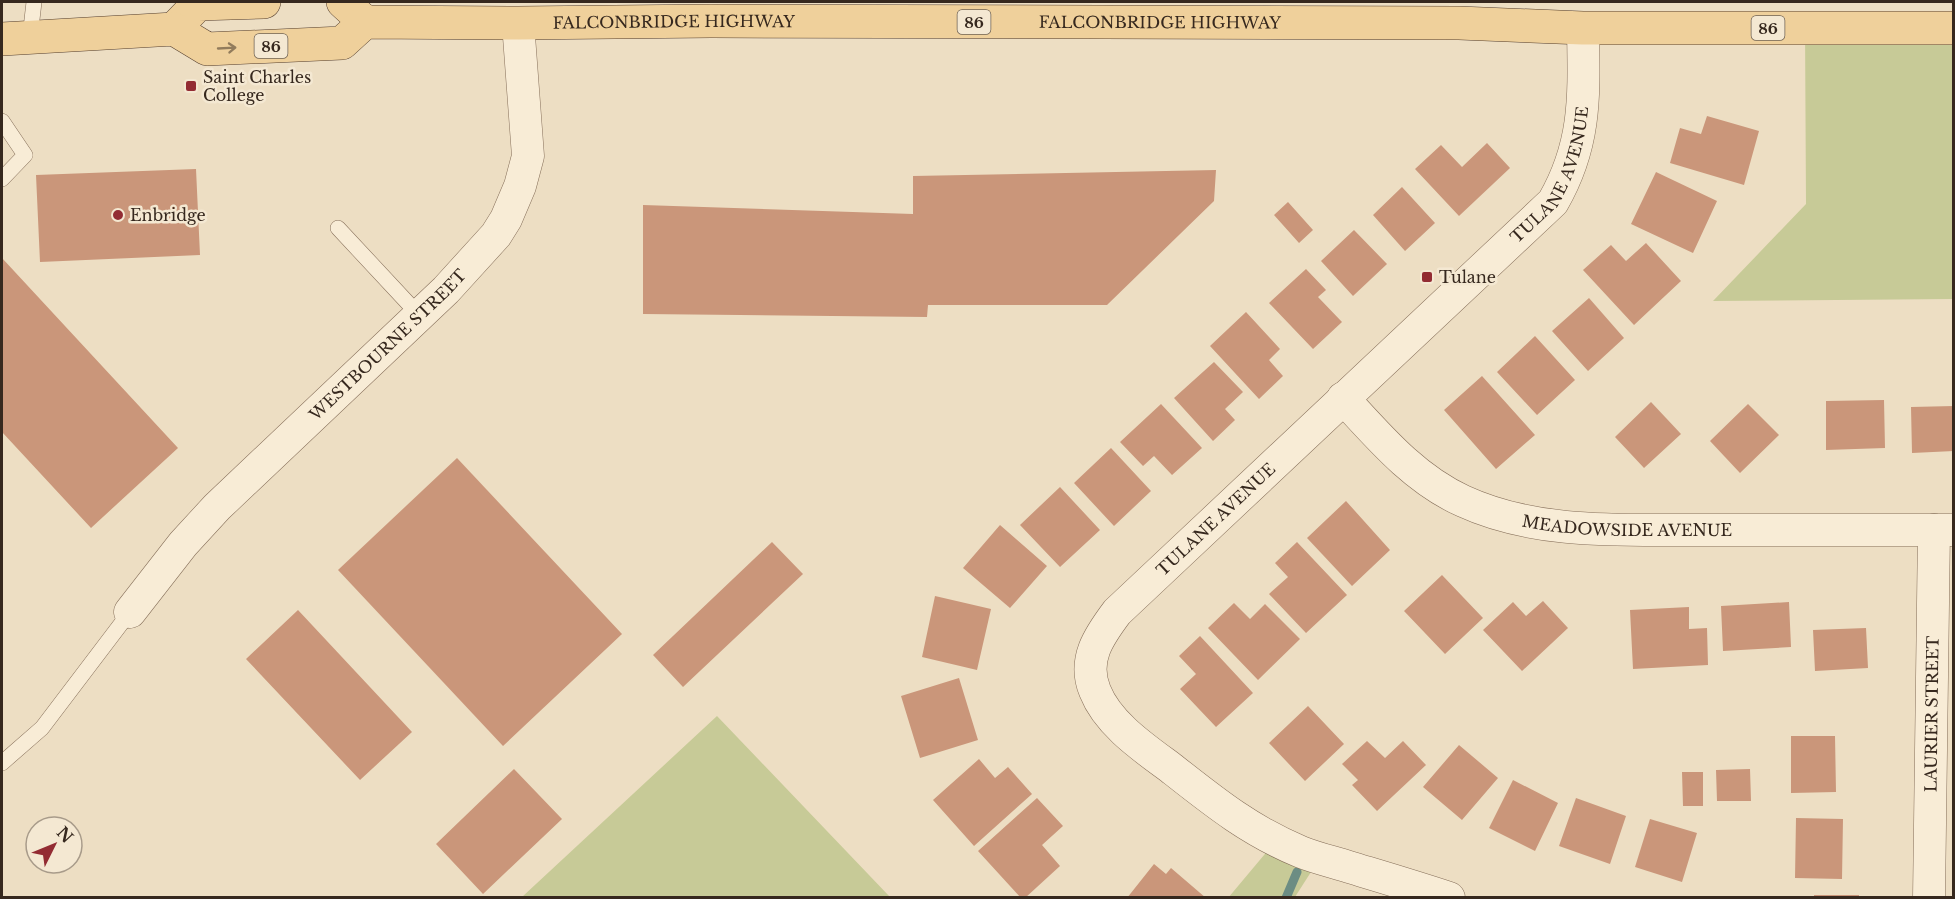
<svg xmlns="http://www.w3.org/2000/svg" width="1955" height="899" viewBox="0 0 1955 899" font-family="'Libre Baskerville',serif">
  <rect width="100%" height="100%" fill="#eddec3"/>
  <path fill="#c7ca97" d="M1805,26H1953V299L1713,301L1806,204Z
    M717,716L890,897H522Z
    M1274,843L1318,861L1295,897L1228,898Z"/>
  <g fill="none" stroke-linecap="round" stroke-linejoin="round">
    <path stroke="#6c8d83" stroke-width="9" d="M1286,898L1297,872"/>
  </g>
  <path fill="#ca967a" d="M1707,116L1759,131L1744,185L1670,163L1680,128L1701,134Z
    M1487,143L1510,168L1459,216L1415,169L1441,145L1462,167Z
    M196,169L200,255L40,262L36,175Z
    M1216,170L1214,201L1107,305H928L927,317L643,314V205L913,214V176Z
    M1656,172L1717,201L1693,253L1631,224Z
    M1402,187L1435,223L1405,251L1373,215Z
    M1288,202L1313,230L1299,243L1274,215Z
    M1354,230L1387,264L1353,296L1321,261Z
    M1646,243L1681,281L1634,325L1583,270L1611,245L1626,261Z
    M2,258L178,448L91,528L2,432Z
    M1306,269L1326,290L1318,297L1342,322L1313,349L1269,303Z
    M1589,298L1624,338L1588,371L1552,331Z
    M1246,312L1280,349L1269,360L1283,376L1259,399L1210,346Z
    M1535,336L1575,380L1537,415L1497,372Z
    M1214,362L1243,392L1225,409L1235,420L1213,441L1174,398Z
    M1482,376L1535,435L1496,469L1444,410Z
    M1884,400L1885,448L1826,450V401Z
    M1651,402L1681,434L1644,468L1615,437Z
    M1161,404L1202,448L1172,475L1154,456L1143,466L1120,442Z
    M1748,404L1779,435L1740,473L1710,441Z
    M1954,406V451L1912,453L1911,407Z
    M1111,448L1151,491L1114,526L1074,483Z
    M457,458L622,634L503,746L338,570Z
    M1060,487L1100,530L1060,567L1020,525Z
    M1346,501L1390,550L1352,586L1307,538Z
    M1000,525L1047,566L1010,608L963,568Z
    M772,542L803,574L683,687L653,655Z
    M1297,542L1347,595L1306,633L1269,594L1288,577L1275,563Z
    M1442,575L1483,618L1445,654L1404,611Z
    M935,596L991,609L977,670L922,657Z
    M1543,601L1568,628L1522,671L1483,630L1513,602L1526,616Z
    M1789,602L1791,647L1723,651L1721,606Z
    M1234,603L1250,619L1265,604L1300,639L1258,680L1208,628Z
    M1689,607V629L1707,628L1708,665L1633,669L1630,610Z
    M298,610L412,732L360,780L246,659Z
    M1866,628L1868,668L1815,671L1813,630Z
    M1200,636L1253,693L1216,727L1180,689L1196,674L1179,656Z
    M959,678L978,740L920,758L901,696Z
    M1308,706L1344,744L1305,781L1269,743Z
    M1791,736H1835L1836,792L1791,793Z
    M1367,741L1385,758L1403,741L1426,765L1377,811L1352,785L1358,780L1342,764Z
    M1459,745L1498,778L1462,820L1423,787Z
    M979,759L995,778L1008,767L1032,794L974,846L933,800Z
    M514,769L562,819L483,894L436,844Z
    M1750,769L1751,801H1717L1716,770Z
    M1682,772H1703V806H1683Z
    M1513,780L1558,803L1535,851L1489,828Z
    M1037,798L1063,826L1042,845L1060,866L1025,898H1021L978,851Z
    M1576,798L1626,816L1610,864L1559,846Z
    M1796,818L1843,819L1842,879L1795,878Z
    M1650,819L1697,833L1682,882L1635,867Z
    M1154,864L1166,874L1171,868L1206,898H1127Z
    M1814,895H1859V898H1814Z"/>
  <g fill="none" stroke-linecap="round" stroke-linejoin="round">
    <g stroke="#866f5a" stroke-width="16">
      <path id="lane" d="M30,37L34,2
        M2,121L25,155L2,179
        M338,228L420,316
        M2,763L42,728L130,612"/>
    </g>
    <g stroke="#866f5a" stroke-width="33">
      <g id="street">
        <path id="s1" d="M1343,398C1378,436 1414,479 1463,501C1541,537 1633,529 1718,530C1796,530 1875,530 1954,530"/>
        <path id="s2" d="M130,612L183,544L217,507L446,290L496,235L506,219L520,186L528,156L518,23"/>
        <path id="s3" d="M1449,898C1416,887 1382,877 1349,867C1333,862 1316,858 1301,852C1250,831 1214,802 1171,768C1144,748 1108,724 1095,691C1082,660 1099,636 1117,612L1553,202C1587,143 1584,94 1583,28"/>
        <path id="s4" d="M1929,898L1934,530"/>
      </g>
    </g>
    <g stroke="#543e2e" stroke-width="34">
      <g id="primary">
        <path d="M343,2L365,22"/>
        <path d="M174,29L198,4L264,2"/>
        <path id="s5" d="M2,39L174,29L207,49L342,43L365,22L518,23L711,21L1459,23L1583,28H1954"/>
      </g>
    </g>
    <use href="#lane" stroke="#f8ecd6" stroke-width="15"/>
    <use href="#street" stroke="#f8ecd6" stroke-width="32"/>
    <use href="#primary" stroke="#efd09b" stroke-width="33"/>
  </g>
  <defs><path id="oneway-shaft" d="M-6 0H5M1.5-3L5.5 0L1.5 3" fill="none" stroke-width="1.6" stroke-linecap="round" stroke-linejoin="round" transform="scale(1.5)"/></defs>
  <use stroke="#927c5c" href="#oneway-shaft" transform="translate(227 48) rotate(-3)"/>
  <g fill="#932c33" stroke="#f4e8d2" stroke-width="2">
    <rect x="185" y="80" width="12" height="12" rx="3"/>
    <circle cx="118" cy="215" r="6"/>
    <rect x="1421" y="271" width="12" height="12" rx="3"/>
  </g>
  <g text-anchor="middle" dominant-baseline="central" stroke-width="5" stroke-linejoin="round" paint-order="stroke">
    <g fill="#f4e8d2" stroke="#6f6254" stroke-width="1.5">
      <rect x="957.5" y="10" width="33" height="24" rx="4.5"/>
      <rect x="1751.5" y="16" width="33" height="24" rx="4.5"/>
      <rect x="254.5" y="34" width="33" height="24" rx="4.5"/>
    </g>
    <g font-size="15" font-weight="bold" fill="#36281e">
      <text x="974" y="22">86</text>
      <text x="1768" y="28">86</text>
      <text x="271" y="46">86</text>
    </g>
    <g font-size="16" fill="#36281e" stroke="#f4e8d2">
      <text stroke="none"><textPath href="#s5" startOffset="686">FALCONBRIDGE HIGHWAY</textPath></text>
      <text stroke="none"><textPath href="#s5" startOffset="1172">FALCONBRIDGE HIGHWAY</textPath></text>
      <text stroke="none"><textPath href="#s3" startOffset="1128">TULANE AVENUE</textPath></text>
      <text stroke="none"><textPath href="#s2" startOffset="372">WESTBOURNE STREET</textPath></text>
      <text stroke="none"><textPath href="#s3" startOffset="642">TULANE AVENUE</textPath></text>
      <text stroke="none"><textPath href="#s1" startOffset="327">MEADOWSIDE AVENUE</textPath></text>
      <text stroke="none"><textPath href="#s4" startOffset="184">LAURIER STREET</textPath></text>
    </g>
    <g font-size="16" fill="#36281e" stroke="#f4e8d2" text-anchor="start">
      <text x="203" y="77">Saint Charles<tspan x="203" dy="18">College</tspan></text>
      <text x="130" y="215">Enbridge</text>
      <text x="1439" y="277">Tulane</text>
    </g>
  </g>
  <rect width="1955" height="899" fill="none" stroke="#36281e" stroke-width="6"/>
  <g transform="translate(54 845) rotate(47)"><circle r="28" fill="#f4e8d2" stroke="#a89b8a" stroke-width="1.5"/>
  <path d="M0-4.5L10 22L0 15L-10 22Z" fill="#932c33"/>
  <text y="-9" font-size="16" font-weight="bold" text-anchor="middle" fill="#36281e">N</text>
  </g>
</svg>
